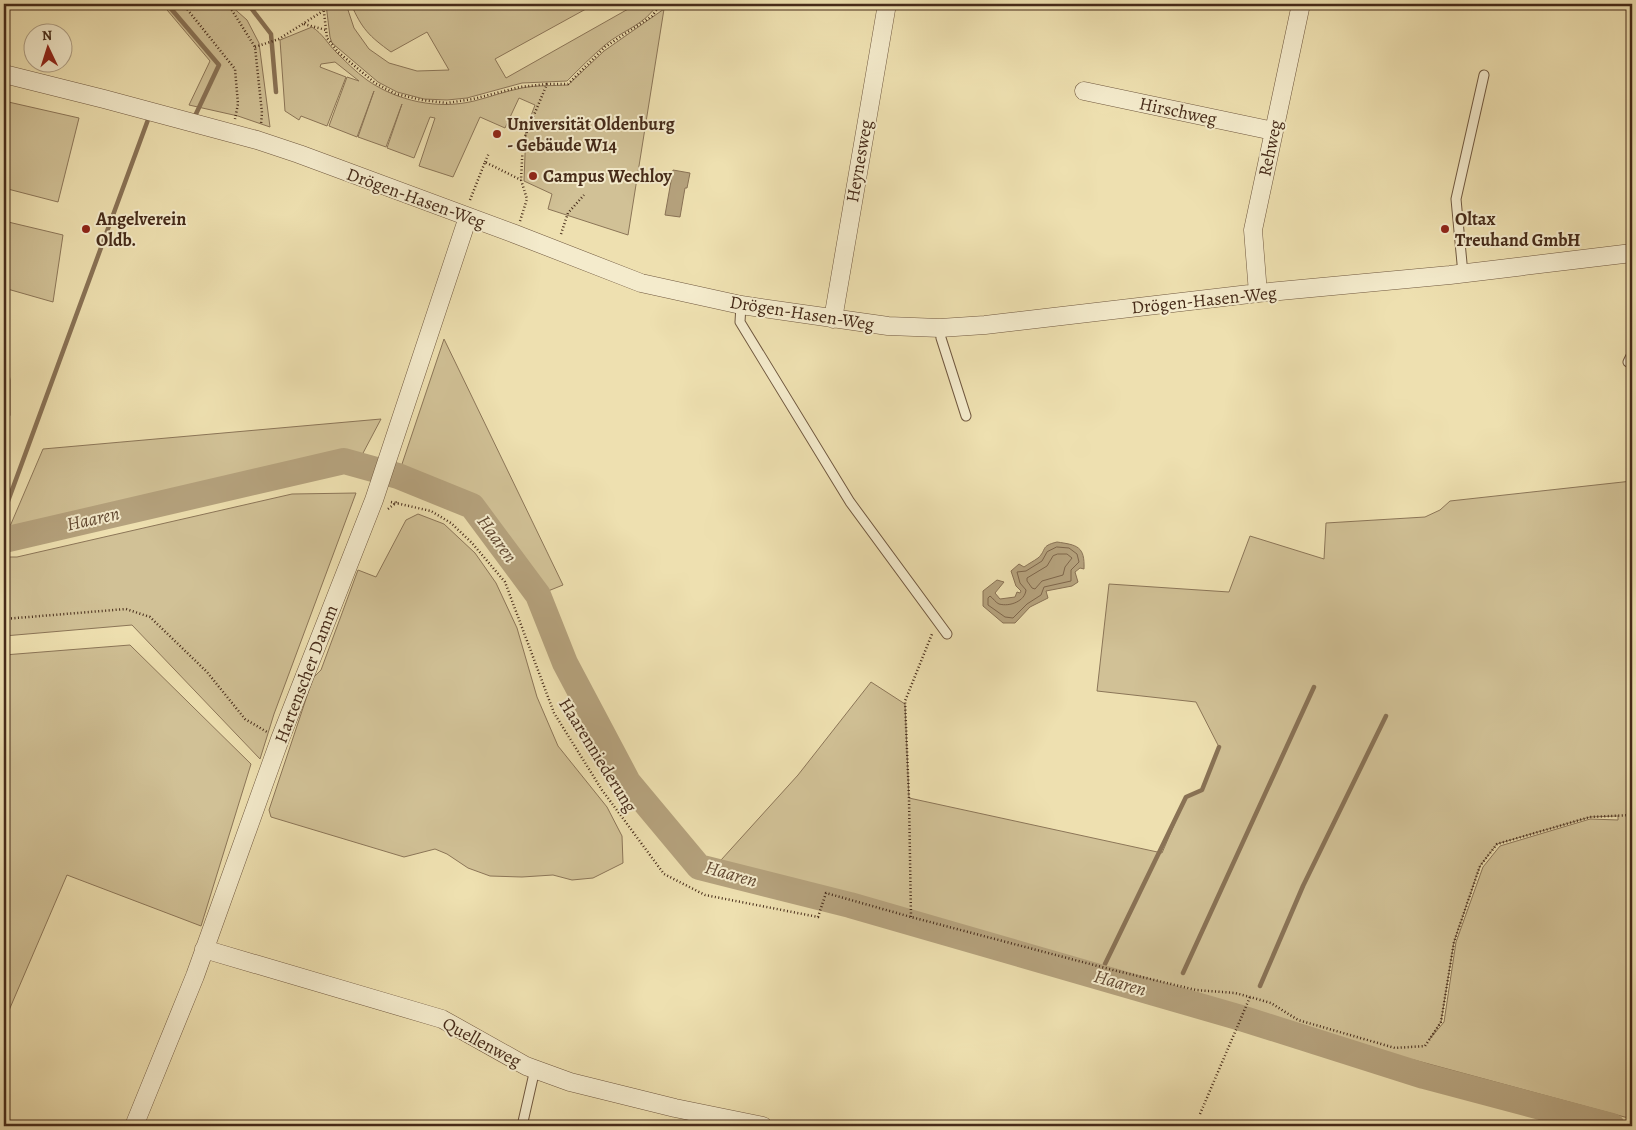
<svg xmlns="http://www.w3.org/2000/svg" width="1636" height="1130" viewBox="0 0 1636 1130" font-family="Alegreya,serif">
  <rect width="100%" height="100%" fill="#eee0b0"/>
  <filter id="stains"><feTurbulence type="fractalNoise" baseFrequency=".004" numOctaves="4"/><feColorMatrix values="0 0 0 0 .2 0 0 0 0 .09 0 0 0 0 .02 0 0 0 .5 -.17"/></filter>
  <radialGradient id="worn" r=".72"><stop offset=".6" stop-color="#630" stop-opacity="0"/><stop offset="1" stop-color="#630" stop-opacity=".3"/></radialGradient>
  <path fill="#d1c196" stroke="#8c7658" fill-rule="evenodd" d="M162,4H229L247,20L259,43L270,127L238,116L189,105L210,61Z
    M326,4H346L354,28L369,49L389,63L417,71L449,70L427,32L391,52C369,36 362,29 351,4H595L495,59L506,78L637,4H657C647,24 621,31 605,45C592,56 579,69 567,81L522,83L467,98L447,100L424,99L397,92L378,82L332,43L330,37Z
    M664,9L628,235L548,209L552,194L524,181L526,129L535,105L519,98L505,128L480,117L453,177L419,166L435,118L430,117L414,158L387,148L402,104L386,147L358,137L374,91L357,137L329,126L347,77L359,81L335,62L321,64L320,67L346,77L327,126L301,116L299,120L285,111L280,40L312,27C323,34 327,43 336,52C345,61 356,72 367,80C397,101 438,110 474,101C490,97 506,91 522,88C537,85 553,86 568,85L604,51Z
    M4,101L79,118L58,202L4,188Z
    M4,221L63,235L53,302L4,288Z
    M444,339L563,585L538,595L472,506L398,476Z
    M381,419L362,455L326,453L8,531L43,449Z
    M1632,481V1119L1414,1060L1406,1070L1241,1018L712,870L798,775L871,682L905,704L909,798L1162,853L1186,797L1202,790L1219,747L1196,702L1097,691L1109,584L1229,592L1250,536L1324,559L1326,523L1425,517L1440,510L1450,501ZM1618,816V820L1590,819L1500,846L1483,867L1456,942L1444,1022L1429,1040L1441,1022L1454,942L1480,866L1497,844L1590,817Z
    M356,493L274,714L260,759L132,625L4,636V557H17L292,494Z
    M418,514L444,524L475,553L496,583L517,628L537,697L558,746L607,807L622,836L623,863L593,878L572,880L553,875L522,877L490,876L468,868L447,854L435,849L404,857L271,817L269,810L313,678L321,670L358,570L376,577L406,520Z
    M130,645L251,764L201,926L67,875L4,1022V655Z"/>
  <path fill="#b5a27d" stroke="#897255" d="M673,170L690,173L687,188H685L680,217L665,215Z
    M4,343L10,380V415L4,432Z
    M1057,542C1077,545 1085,546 1084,569L1080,568L1075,572L1078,582L1072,586L1046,591L1048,598L1030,607L1015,623H1003L983,606V591L997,580L1004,582L995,593L1000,599L1015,597L1017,592L1020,593L1021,591L1016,586L1011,571L1019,564L1024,567C1028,564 1034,561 1038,558C1047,550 1040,546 1057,542Z"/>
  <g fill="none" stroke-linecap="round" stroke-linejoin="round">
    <path stroke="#7e664b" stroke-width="1" d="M1057,547L1069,548L1077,554L1079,562L1071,570V581L1044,587L1041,595L1027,604L1013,618L1005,617L988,605V598L990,596C993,598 996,603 999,604C1010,607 1025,601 1026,590L1020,583L1017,572L1026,571L1042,561L1047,552Z
      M1058,554H1067L1072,558L1065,567L1063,575L1042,581L1035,589L1032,588L1027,581V578L1047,566L1053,556Z"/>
    <path stroke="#897255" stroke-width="4.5" d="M167,4L219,65L195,116
      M248,4L271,34L276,92
      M4,512L149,117H151
      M1105,964L1186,797L1202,790L1219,747
      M1183,973L1314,687
      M1260,986L1303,886L1386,716"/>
    <path stroke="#b5a27d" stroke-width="26" d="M4,540L344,461L398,476L472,506L538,595L565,663L628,782L699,867L850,905L1241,1018L1424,1076L1612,1126"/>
    <g stroke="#70583f" stroke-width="11">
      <path id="service" d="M1463,274L1456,199L1484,75
        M1632,284V291
        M741,305L740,322L850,502L947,634
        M940,328L941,338L966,416
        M1628,362L1632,354
        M522,1126L535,1069"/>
    </g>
    <g stroke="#70583f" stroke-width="19">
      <path id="minor" d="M4,74L104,99L257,140L299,154L515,234L641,283L741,305L888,326L940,328L985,325L1258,293L1450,275L1632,253
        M1084,91L1273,131
        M1258,293L1253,230L1301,4
        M833,319L887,4
        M204,949L442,1019L526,1066L570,1082L675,1108L763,1126
        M134,1126L195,976L280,739L374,500L468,217"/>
    </g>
    <path stroke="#462b19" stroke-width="2.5" stroke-dasharray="1 2.5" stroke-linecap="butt" d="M183,4L235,69L238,104L235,119
      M228,4L255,47L262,113L261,124
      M323,4L327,38L338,52L375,83L396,94L422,100L447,103L473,99L520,87L547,84
      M304,24L326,30
      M255,47L279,39L323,11
      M485,162L489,153
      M470,200L485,162L521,180
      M520,221L527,199L521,180L523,141L547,84H568L605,47L652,16L661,4
      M561,234L568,213L584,195
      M391,502L431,511L451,523L472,543L505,582L554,713L602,790L664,874L705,895L818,917L826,893L911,917L1113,970L1196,990L1235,993L1250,997L1271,1003L1298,1020L1395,1048L1425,1046L1441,1022L1454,942L1480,866L1497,844L1590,817L1632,815
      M388,509L397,502
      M4,619L126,609L150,617L207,672L245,719L267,732
      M911,917L909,798L905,701L932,634
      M1200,1114L1250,997"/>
    <use href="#service" stroke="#f4ebcc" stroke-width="9"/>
    <use href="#minor" stroke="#f4ebcc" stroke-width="18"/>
  </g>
  <g fill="#8f2418" stroke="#f4ebcc" stroke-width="2">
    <circle cx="497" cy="134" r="5"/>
    <circle cx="533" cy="176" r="5"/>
    <circle cx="86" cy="229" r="5"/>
    <circle cx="1445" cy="229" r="5"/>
  </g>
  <g text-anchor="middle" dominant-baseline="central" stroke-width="4" stroke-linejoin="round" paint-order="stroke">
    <g font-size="18" fill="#462b19" stroke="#f4ebcc">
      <text transform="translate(1178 111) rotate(12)">Hirschweg</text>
      <text transform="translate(1270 148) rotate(-78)">Rehweg</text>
      <text transform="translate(859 161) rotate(-80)">Heynesweg</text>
      <text transform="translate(416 198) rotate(20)">Drögen-Hasen-Weg</text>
      <text transform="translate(1204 300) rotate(-6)">Drögen-Hasen-Weg</text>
      <text transform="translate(802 313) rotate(9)">Drögen-Hasen-Weg</text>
      <text transform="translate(306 674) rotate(-69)">Hartenscher Damm</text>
      <text transform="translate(598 755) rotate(58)">Haarenniederung</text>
      <text transform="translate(482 1042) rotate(28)">Quellenweg</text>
    </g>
    <g font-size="18" font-weight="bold" fill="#462b19" stroke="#f4ebcc" text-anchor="start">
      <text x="507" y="124">Universität Oldenburg<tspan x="507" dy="21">- Gebäude W14</tspan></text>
      <text x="543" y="176">Campus Wechloy</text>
      <text x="96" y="219">Angelverein<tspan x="96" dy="21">Oldb.</tspan></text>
      <text x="1455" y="219">Oltax<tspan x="1455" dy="21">Treuhand GmbH</tspan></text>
    </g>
    <g font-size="19" font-style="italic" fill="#624932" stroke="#f4ebcc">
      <text transform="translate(93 519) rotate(-13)">Haaren</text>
      <text transform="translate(497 539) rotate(54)">Haaren</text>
      <text transform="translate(731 874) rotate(16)">Haaren</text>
      <text transform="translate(1120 983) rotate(16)">Haaren</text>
    </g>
  </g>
  <rect width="1636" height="1130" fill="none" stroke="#eee0b0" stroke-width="20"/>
  <rect x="5" y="5" width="1626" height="1120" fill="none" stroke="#462b19" stroke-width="2.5"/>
  <rect x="10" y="10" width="1616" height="1110" fill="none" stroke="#462b19"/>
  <g transform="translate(48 48) rotate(356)"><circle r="24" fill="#f4ebcc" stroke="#ae9e84"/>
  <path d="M0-4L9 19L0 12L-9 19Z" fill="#8f2418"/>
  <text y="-8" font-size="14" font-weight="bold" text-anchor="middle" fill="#462b19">N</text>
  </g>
  <rect width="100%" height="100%" filter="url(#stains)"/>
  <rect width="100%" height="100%" fill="url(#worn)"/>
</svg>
